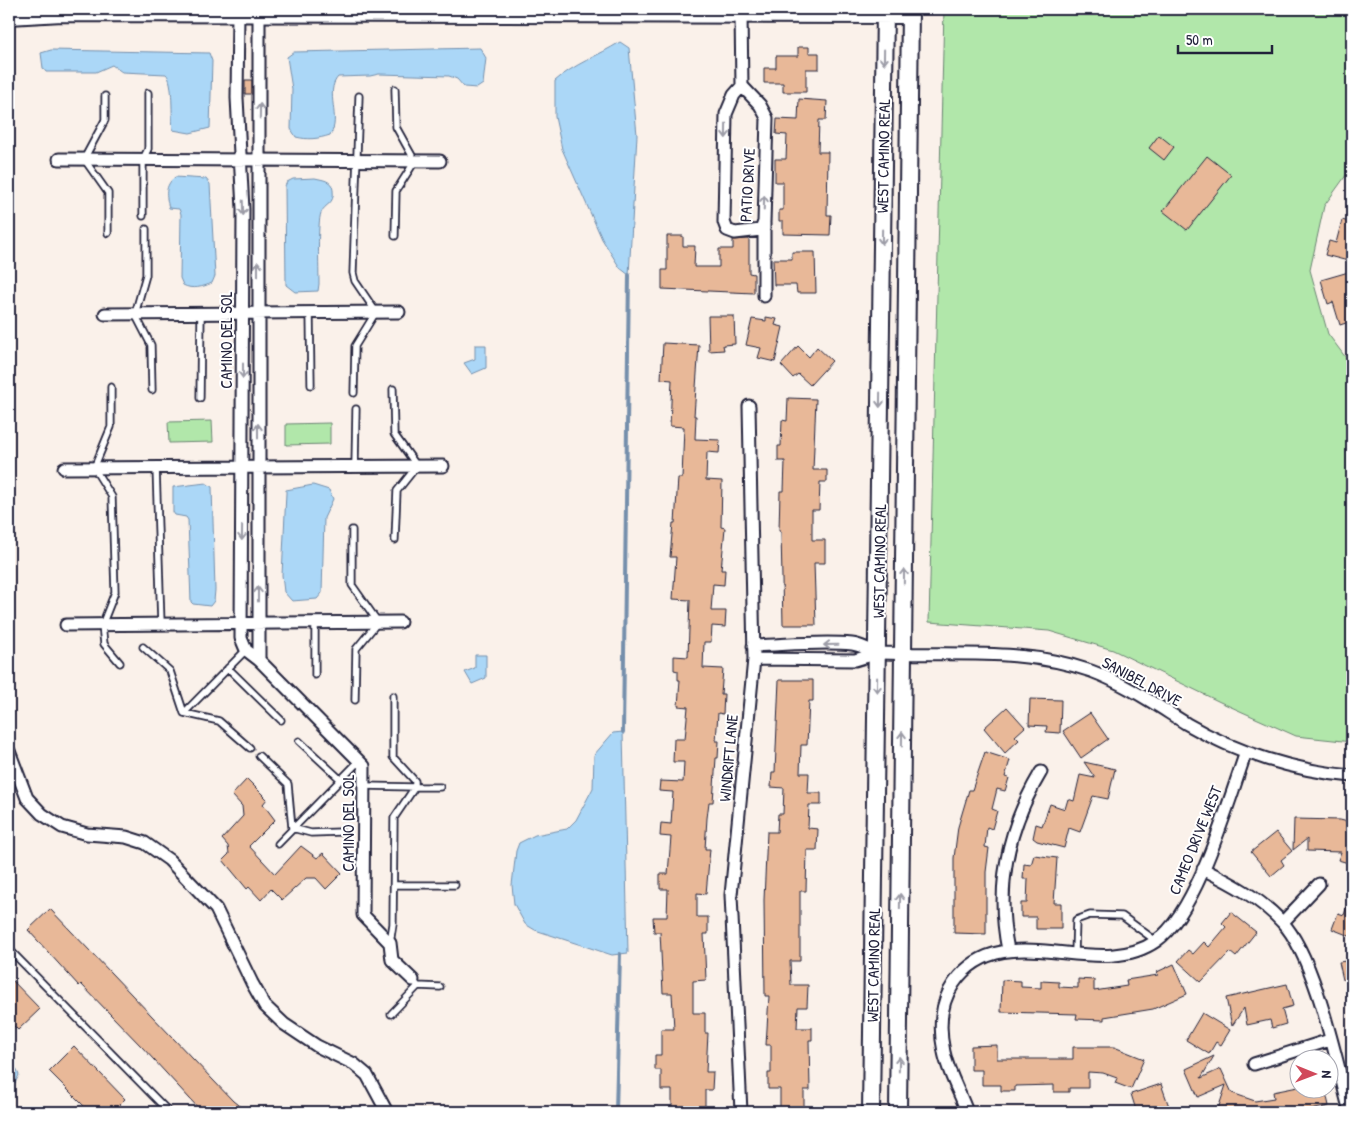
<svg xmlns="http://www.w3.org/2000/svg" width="1361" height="1121" viewBox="0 0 1361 1121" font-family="'Patrick Hand',sans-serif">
  <rect width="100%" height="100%" fill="#faf1ea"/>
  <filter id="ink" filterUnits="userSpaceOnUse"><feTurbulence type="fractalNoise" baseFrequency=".02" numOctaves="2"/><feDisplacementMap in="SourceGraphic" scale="10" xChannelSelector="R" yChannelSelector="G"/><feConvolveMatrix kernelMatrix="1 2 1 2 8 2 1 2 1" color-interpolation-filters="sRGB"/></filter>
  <g filter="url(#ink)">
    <path fill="#b1e7aa" stroke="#6a8472" d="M944,9H1352V167L1324,206L1310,270L1328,334L1352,366V742L1296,736L1220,702L1113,650L1049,631L929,622Z
      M212,421L213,442L169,443L168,422Z
      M330,423V444L286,445V424Z"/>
    <path fill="#abd7f7" stroke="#748fac" d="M620,42L629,48L637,135L629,275L620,268L602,239L562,149L555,117V81C574,64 598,56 620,42Z
      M480,48L486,58L483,84L477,88L464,87L457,79L449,76L379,74L370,76L338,77C324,92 342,119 330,135C318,139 308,140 296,137L291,129L292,89L287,57L294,52Z
      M51,50L209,53L212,61L210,128L190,133L173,130C171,117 174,81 166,74L122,72L112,65L96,72H46L43,68L41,53Z
      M175,177L206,179L210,184L215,276L212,283C203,287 192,290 183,285L180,278L181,214L179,209L169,208C166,196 164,186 175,177Z
      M315,178C323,180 332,180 333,190C335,205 325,203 321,213C317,223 319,270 319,284L318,291L295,292L286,285L285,186L287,182L293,179Z
      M475,345H486V368L472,374L464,363L475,359Z
      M206,483L212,487L215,590L214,601L210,606L193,604L191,602L188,520L186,517L175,515L173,512V487Z
      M313,485L329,490L333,499L324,518L322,593L317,599L292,601L284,592L282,575L286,493V490Z
      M475,655H486V678L472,684L465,672L475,668Z
      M623,732L628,953L612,955L535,930L525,924L514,904L512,885L516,851L519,843L535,835L567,829L576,820L593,788L594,755L613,733Z
      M9,1054L19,1075L15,1083L9,1085Z"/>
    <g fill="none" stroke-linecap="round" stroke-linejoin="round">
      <path stroke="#748fac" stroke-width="4" d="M623,732L629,275
        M616,1112L620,954"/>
    </g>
    <path fill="#e8b898" stroke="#22223b" d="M798,47H809V53H819V69H806V92H783V83H764V68H776V56H798Z
      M245,80H252V94H245Z
      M799,99L827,101L826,120H819L818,152H828L827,215H831L830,235L783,234V221H779V210H783V182H775V159H786L787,135L776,134L777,119L798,120Z
      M1159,135L1174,147L1164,160L1149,148Z
      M1207,156L1231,175L1187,230L1163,211Z
      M1342,220L1352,223V262L1325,255L1329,241L1336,243Z
      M667,236H683V246H695L694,267H719V249H733V240L749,239V273L754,274V293L662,289V270H667Z
      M792,252H815L816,293H797L796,285H774L773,259H792Z
      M1352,271V321L1340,325L1333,302L1328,304L1321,280Z
      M708,316H734L735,344L723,345L724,350L709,351Z
      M766,317L777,319L775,325L783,327L775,362L758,358L761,348L746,345L752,319L766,321Z
      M663,343L699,345L694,416H696L695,439L720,440L719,453L707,452L706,480L722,481L721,527L725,528L721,570H725L724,585L713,584L711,611H726L725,627L712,626L711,642H704L703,668L723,669L721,694H724L723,714L718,713L716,741H719L718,758H716L713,802H709L707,818L705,849H710L706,894L697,893V917H708V934H704L706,980L693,981V1013H705V1033H708L706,1072H713L712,1090H705V1112H672V1090H661V1070H655V1055H661V1029H674L672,993H663L660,932H654L653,917H667L668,889H660V874H668L671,837L660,836L661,823L671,824L673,792L659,791L660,781L683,782L684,762H673L674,739H685L688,707L678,706L680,680H678V671L674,670V656L688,657L690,600L673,599L676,557H670L673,523H675L678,478H682L684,427L670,426L672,380L661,379Z
      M798,346L809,357L817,347L832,361L810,385L798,374L793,378L781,365Z
      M788,398L816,399L813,470H827V482H820L819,510H812V540H825V563H814L816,625H783L781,532L779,531L780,491H784L785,461H778V446H781L782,420L787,421Z
      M779,680H813V701H809L807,745H801L800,773H809L808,793H821V805H809L808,828L818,829L817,850H807L806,891H800V961H790L791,985H808L807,1007H798L797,1028H812V1040H809L810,1090H804V1110H780V1089H768V1073H771V1045H766L769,996H765L764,900L767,832H777L778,814H783L784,788L771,787L772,772H775Z
      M1030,699L1061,700L1060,733L1046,732L1047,726L1029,725Z
      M1007,707L1025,727L1015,736L1019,740L1005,753L984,728Z
      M1090,713L1108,739L1081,758L1063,731Z
      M985,752L1010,760L1005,777L1009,778L1005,791L997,789L992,809L997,811L992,829L987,827L985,847L989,848L986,872V934L954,933V858L958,827L969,790H972Z
      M1084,762L1115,769L1108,799L1093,796L1080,832L1069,828L1064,848L1037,841L1033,838L1036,824L1042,826L1050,804L1065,809L1068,799L1074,801L1080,775L1095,778Z
      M247,779L267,799L263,804L275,820L249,846L275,874L301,846L317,858L323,853L342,873L326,889L316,878H306L282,900L271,889L261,900L249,887L247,889L223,860L229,854L228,846L222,839L243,816L242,806L232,795Z
      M1294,819L1340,820L1352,823V864L1338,860L1341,852L1307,851V839L1293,850Z
      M1276,832L1292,851L1281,860L1284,865L1271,876L1251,852Z
      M1034,855L1057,858L1054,903H1061V929H1036V917H1021V903H1027L1028,879H1023L1024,864L1031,865Z
      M1351,894L1352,895V937L1332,929L1338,913L1344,915Z
      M50,909L233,1101L247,1112H202L142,1047L81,984L79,986L28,930Z
      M1231,912L1256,932L1236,957L1230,952L1201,982L1178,961L1188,950L1193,954L1204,942L1209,947L1226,927L1222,923Z
      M1352,960V978L1343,980L1339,962Z
      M1174,964L1187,994L1153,1009L1104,1017V1020L1076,1019L1077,1014L1001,1012L1002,980L1021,981V987L1041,988V981L1059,982V987L1078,988V979L1094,980V991L1127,986L1126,980L1158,975L1157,972Z
      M9,977L40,1009L18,1030L9,1021Z
      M1287,984L1293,1006L1282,1009L1286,1024L1272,1028L1270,1020L1247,1025L1244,1008L1232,1026L1226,998Z
      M1202,1013L1230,1030L1221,1045L1216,1042L1209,1054L1186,1040Z
      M997,1045V1059H1073V1047H1114L1144,1059L1131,1089L1115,1083L1117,1078L1103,1073L1088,1072V1088H1069V1092H1054V1085L1015,1086V1091H1001V1085H982V1070H971V1046Z
      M74,1046L125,1099L112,1112H90L49,1071Z
      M1214,1056L1201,1078L1221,1069L1232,1093L1255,1101L1274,1098L1273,1092L1298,1087L1325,1088L1329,1106L1301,1112H1217L1226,1085L1198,1097L1186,1069Z
      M1161,1084L1171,1112H1143L1141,1108L1136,1110L1131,1094Z"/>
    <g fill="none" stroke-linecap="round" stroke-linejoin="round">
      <g stroke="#22223b" stroke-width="9">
        <path id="lane" d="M105,96V120L84,159L108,193V233
          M143,216V159L148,149V93
          M146,229V275L135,314L151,345L152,390
          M395,236L396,191L415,161L396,127L395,89
          M310,313L311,385
          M111,387V427L94,468L112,497L115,592L102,625L104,644L120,663
          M393,389L394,434L417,466L397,491L395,540
          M354,393L355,346L376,312L355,281L353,273L359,96
          M200,398L201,313
          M355,466L356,409
          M156,467L161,624
          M352,530V585L378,622L356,649L355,700
          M315,623V675
          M143,647L170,671L184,713L219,721L250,748
          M228,668L281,720
          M184,713L246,650
          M299,741L339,778
          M259,756L288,784L292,828L311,833L341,832
          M364,786L415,787V781L393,757V696
          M278,844L359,761
          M394,885H455
          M390,943L393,924L394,818L415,787H440
          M9,949L169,1112
          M1075,953L1076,920L1090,915L1122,916L1156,941
          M418,986L440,987
          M391,1014L418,986L413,980"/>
      </g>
      <g stroke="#22223b" stroke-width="15">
        <path id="street" d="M238,13L237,98L243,209L241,638L246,650L259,660L364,766L363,915L390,943L392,960L413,980
          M741,15L742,86L734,95L726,114L724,222L727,230L735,233L761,230L764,222L767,118L760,105L742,86
          M59,159L440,161
          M764,223V296
          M105,314L399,312
          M64,468L443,466
          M66,625L400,622
          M753,646C785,645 820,641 852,644C862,645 871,652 881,653C951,656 1023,647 1091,671C1126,684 1156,705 1187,724C1237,753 1295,771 1352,776
          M754,659L855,660L878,653
          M259,660V13
          M9,751L27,798L42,814L62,827L87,834L126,837L145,843L169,860L216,909L252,983L265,1006L284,1024L317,1046L354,1064L367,1075L387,1112
          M1203,869C1231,883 1260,898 1282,922C1315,956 1337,1064 1350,1112
          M1283,922L1319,884
          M1008,950C995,886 1008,827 1041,772
          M1254,1064L1330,1040
          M741,1112L731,895L754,659L749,406
          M967,1112C960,1092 948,1073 944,1052C939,1029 940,1003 954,983C1003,913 1096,983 1156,941C1197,913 1229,800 1246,752"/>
      </g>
      <g stroke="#22223b" stroke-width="20">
        <path id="secondary" d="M9,16L62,13L910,15
          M871,1112L885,9
          M898,1112L910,9"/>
      </g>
      <use href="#lane" stroke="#fff" stroke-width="5.5"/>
      <use href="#street" stroke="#fff" stroke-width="11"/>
      <use href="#secondary" stroke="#fff" stroke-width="16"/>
    </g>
    <defs><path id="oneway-shaft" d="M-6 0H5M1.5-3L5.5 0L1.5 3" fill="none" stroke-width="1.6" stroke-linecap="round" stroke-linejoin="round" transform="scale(1.25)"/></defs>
    <g stroke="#9c9ca7">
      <use href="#oneway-shaft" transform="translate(884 57) rotate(91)"/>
      <use href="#oneway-shaft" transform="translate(260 111) rotate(-89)"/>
      <use href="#oneway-shaft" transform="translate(726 131) rotate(91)"/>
      <use href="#oneway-shaft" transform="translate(764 203) rotate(-88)"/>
      <use href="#oneway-shaft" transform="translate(243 208) rotate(88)"/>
      <use href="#oneway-shaft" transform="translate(882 237) rotate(91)"/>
      <use href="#oneway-shaft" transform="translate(258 269) rotate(-90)"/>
      <use href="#oneway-shaft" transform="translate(243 371) rotate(90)"/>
      <use href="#oneway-shaft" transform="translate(880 400) rotate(91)"/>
      <use href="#oneway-shaft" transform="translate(258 431) rotate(-90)"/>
      <use href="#oneway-shaft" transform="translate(242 533) rotate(91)"/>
      <use href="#oneway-shaft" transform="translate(904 576) rotate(-89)"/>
      <use href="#oneway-shaft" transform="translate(258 594) rotate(-90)"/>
      <use href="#oneway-shaft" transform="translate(831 645) rotate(179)"/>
      <use href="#oneway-shaft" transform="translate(877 685) rotate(91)"/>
      <use href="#oneway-shaft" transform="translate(902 739) rotate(-89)"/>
      <use href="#oneway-shaft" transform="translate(900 901) rotate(-89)"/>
      <use href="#oneway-shaft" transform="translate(899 1064) rotate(-89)"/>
    </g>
  </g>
  <g text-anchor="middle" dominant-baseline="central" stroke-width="4" stroke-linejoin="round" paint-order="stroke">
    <g font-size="16" fill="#22223b" stroke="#fff">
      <text transform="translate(883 156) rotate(-89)">WEST CAMINO REAL</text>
      <text transform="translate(747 185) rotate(-87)">PATIO DRIVE</text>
      <text transform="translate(226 340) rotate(-90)">CAMINO DEL SOL</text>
      <text transform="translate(879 561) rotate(-89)">WEST CAMINO REAL</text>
      <text transform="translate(1142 681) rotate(28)">SANIBEL DRIVE</text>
      <text transform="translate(728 758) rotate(-85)">WINDRIFT LANE</text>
      <text transform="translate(348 823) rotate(-90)">CAMINO DEL SOL</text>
      <text transform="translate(1195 840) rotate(-68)">CAMEO DRIVE WEST</text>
      <text transform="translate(873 965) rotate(-89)">WEST CAMINO REAL</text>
    </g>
  </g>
  <rect width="1361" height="1121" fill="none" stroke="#fff" stroke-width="30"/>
  <rect x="15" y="15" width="1331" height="1091" fill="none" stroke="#22223b" stroke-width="2" filter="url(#ink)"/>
  <g transform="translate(1314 1074) rotate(91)"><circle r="24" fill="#ffffff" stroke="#a7a7b1"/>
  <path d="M0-4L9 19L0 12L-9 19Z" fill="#d1495b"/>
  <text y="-8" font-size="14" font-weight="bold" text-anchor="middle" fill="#22223b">N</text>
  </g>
  <path d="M1178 45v8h94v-8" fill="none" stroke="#22223b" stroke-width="2.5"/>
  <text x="1186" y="45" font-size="15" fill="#22223b" stroke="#ffffff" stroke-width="4" paint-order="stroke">50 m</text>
</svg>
